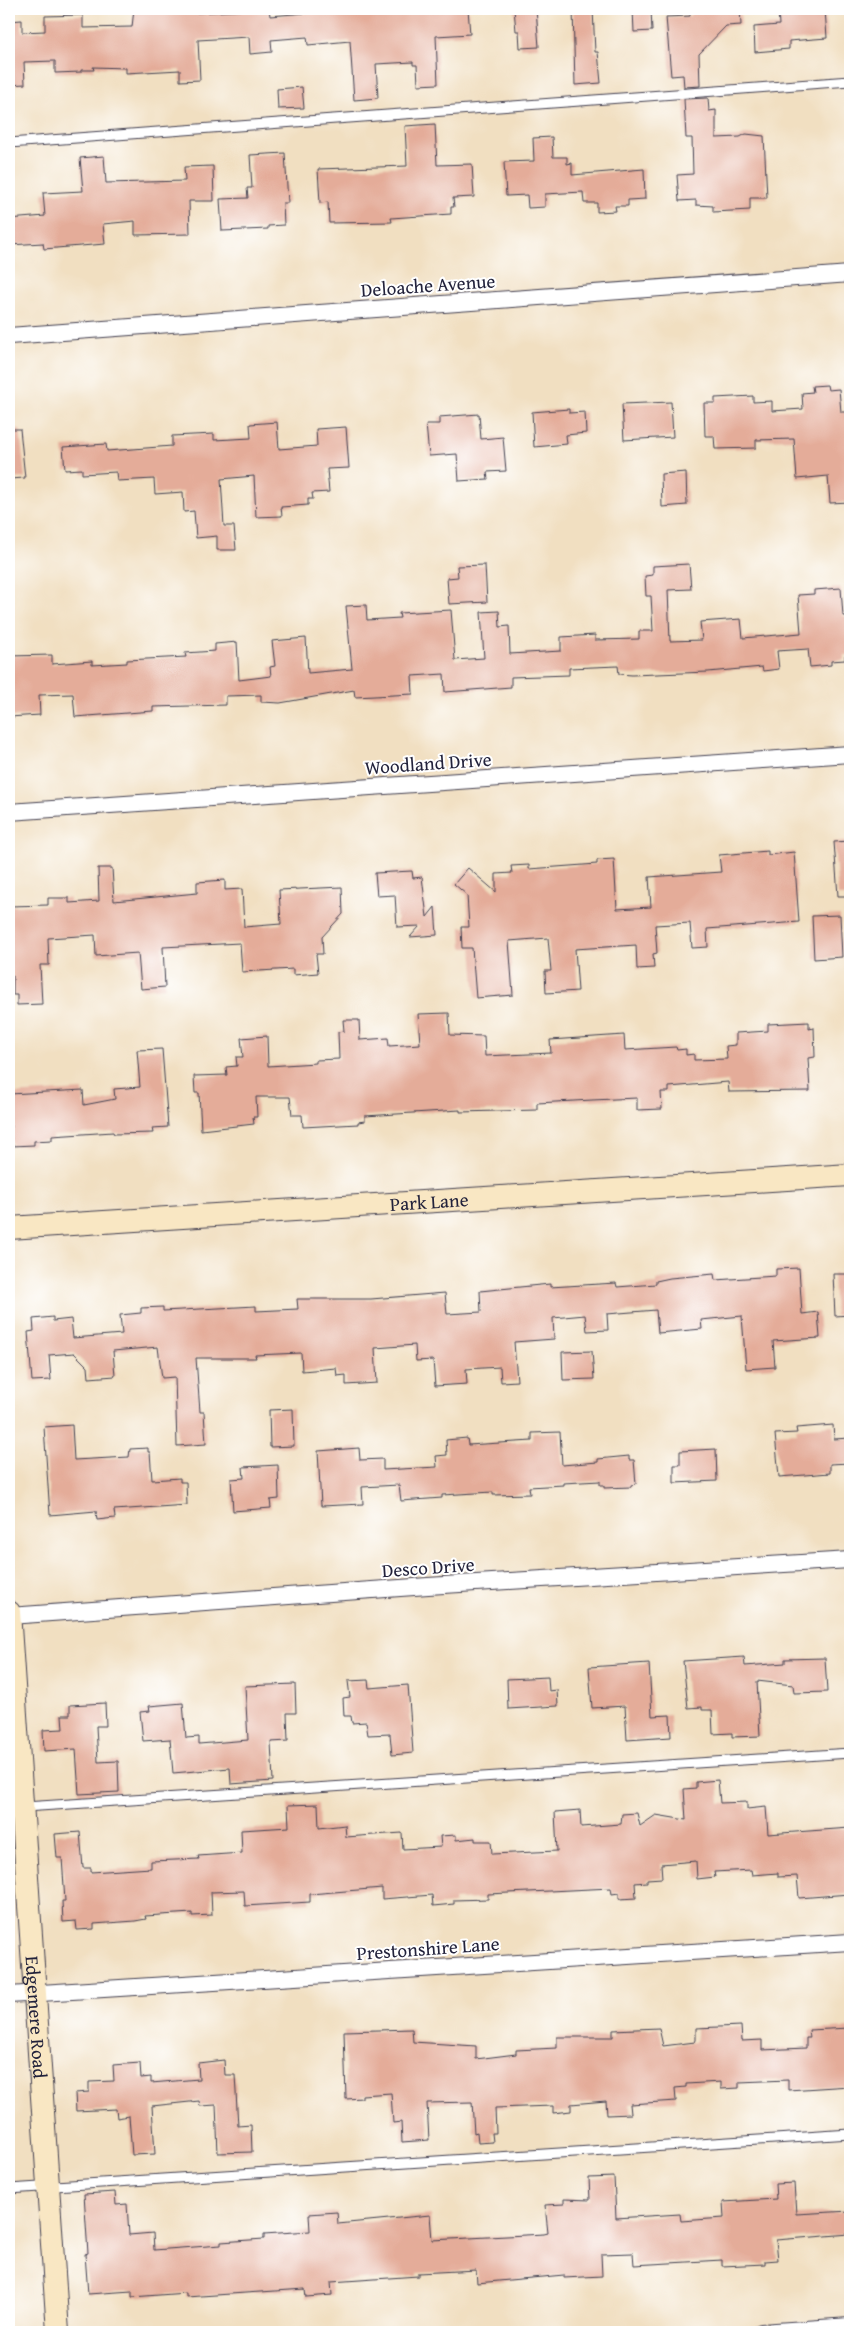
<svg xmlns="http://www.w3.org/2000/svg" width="859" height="2341" viewBox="0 0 859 2341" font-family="'Gentium Book Plus',serif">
  <rect width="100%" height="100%" fill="#fff"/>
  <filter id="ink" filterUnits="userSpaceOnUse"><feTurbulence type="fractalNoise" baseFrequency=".02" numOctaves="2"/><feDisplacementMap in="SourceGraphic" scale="10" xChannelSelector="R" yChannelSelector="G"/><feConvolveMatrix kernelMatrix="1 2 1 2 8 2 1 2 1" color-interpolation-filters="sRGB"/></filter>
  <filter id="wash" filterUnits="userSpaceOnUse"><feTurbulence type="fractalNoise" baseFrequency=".0096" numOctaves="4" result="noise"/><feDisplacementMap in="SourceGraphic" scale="20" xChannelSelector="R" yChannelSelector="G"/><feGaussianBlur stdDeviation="1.12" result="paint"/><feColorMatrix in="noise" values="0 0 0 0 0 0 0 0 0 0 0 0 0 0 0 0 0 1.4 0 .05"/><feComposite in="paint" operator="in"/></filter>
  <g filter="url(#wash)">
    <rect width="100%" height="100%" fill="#f1dfc1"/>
    <g id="blocks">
      <path fill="#e4ac99" d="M134,9H155V12L196,10V13L269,9L270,16L306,13L305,9H468L470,34L436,36L438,84L418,85L417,65H413V62L376,64L378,98L354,100L350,41L308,45L307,37L271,40L272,52L250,54L249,37L198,40L200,80L180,81V70L126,73V68L93,67L94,70H81V72L55,73V61L24,62L25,84L9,85V21L22,20V32L45,31V16L83,15V28L132,27Z
        M514,9H536L539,47L520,48L519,31H516Z
        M573,9H593L595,52H598L601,83L575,85Z
        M633,9H651L652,31L634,32Z
        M690,9H740L741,25L726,26L699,54L700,86L684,87L683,75L671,76L666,17L690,16Z
        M778,9H825L827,38L789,41V49L755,52L754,27L779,25Z
        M302,87L304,108L278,109L277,89Z
        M708,98L709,111L716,110V138L740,137L746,134L764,136L767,198H750V210L713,212V206L696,205V200L679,201L677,175L693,174L692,138H686L684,99Z
        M435,124L437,165L472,164L474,197L453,198L454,207H451V214L391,218L392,222L329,223L328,202L320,203L318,169L407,166L405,126Z
        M552,137L553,157H567V164L572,163V175L644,169L645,199L628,200V206H615L616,211L597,212V203H584L583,192L545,194V207L528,208L527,195L506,196L504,162L534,161L533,138Z
        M285,153L288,203H283L284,225L268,226V229L222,231L220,199L248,198L247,188H252L250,155Z
        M104,156L106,183L185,181L184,167L213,166L214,201H189L190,234L135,235V221L103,224L105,244L44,249L43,243L9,245V219L45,216L43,193L83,191L80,158Z
        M827,385L828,390L839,389L841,412H850V502L830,503L828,476L797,479L794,439L756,440V448L715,449L714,436H705L704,403H715V398L753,396V402L772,401V411L803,409L802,393L813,392L812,386Z
        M671,402L673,437L624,440L622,404Z
        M569,409V413L585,412L586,433L566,435L567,444L534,447L532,412Z
        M479,414L481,439L503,437L506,471L487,472L488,479L459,481L457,454L429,456L426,424H439V417Z
        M277,422L279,449L317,446L316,429L346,427L349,468L327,469L329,492L312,493L313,499H308V505L281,507L282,516L256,517L254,476L221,479L224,526H234L236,550H217V536L196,538L194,511L184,512L183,492L155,494L154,479L117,481L116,472L82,474V469L65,470L63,447L106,444L107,451L172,446V436L214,434V440L251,438L250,424Z
        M9,429H20L25,478L9,479Z
        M686,472L687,505L662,507L661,474Z
        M689,564L691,589L668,590L670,641L702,640L700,622L741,619L743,638L801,633L798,595L814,594V590L841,588L843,616H850V655H845V660L831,661V665L810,667L808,649L777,651L779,669L763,671L762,667L708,672L632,675L619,674L618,666L569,668V675L511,677V687L445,692L444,674L412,676L413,694L355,697L354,690L280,703L261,702V695L226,696V705L153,707V711L75,717L73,694L39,695L40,715L9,717V656L52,655V664L92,661V665L127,663V660L186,657L185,653L215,651V644L237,642L239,680L271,676L270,667L275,666L272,641L306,638L308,673L352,669L346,606L366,605L367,620L400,618L399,613L451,610L455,660L484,658L481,612L499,611L500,627L509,626L510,654L561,651V637L595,635V640L639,639V631H653L651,596H646L645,576L653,575V566Z
        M485,565L487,602L449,604L447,578L458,577L457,566Z
        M850,841V896H838L834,842Z
        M768,851V855L794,852L799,922L707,929L708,947L692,948L690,923L655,925L657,953L653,954L654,968L637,969L636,945L575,949L578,991L546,993L545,971H551L548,938L509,941L513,995L476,998L472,948H462L461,927H469L467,895L454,884L468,868L496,892V874L512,873L511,866L529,865V869L597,864V860L614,859L617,909L651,907L649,877L721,872L719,855Z
        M98,868H112L114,901L197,893V882L225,880V890L242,889L244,927L281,924L279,890L342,887L343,914L322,937L323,954H316L318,973L293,975V969L242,972L240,943L163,947L165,987L141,989L138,953L96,956L95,935L48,938L49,965H40L42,1004L17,1005V995H13V976H9L10,906L48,905V898H69V903L99,901Z
        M412,871L413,878L422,877L427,917L435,907L437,935L410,937L420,926L397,927L395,895L377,896L375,873Z
        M840,915L842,957L814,959L812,916Z
        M449,1013L450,1035L484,1036L485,1056L551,1053L550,1040L624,1035L625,1050L676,1047L677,1050L686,1049V1055L694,1054V1060L727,1059L726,1046L736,1045V1033L768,1031V1024L809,1022V1029L814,1028L815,1057L808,1058L810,1091L729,1092L728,1082L669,1087V1092H661L662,1109L637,1110V1098L592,1100L537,1103V1110L460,1112V1110L365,1116V1121L358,1122V1124L303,1127L302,1115H292L290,1097H256L257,1117H253L254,1124L201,1130L199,1093H195L194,1076L227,1075L226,1067L237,1066L236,1057H243L241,1038L267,1036L268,1066L316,1063V1060L339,1059L338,1032L344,1031L343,1020H359L360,1040L388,1038L389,1046L420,1044L418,1014Z
        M162,1049L168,1127L152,1128L153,1133L114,1134L113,1132L52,1136V1140L34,1141V1145L12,1146L9,1094L83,1090L84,1105L115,1099L114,1089L140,1087L137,1050Z
        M799,1268L802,1314L818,1312L820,1338L773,1341L775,1367L746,1369L742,1316L701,1320L702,1329L658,1333L656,1310L607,1314L608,1330L587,1331L585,1315L553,1318L554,1339L514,1342L517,1381L501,1382L500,1367L466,1369L467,1384L435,1386L433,1360L416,1361L415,1345L375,1348L377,1383L346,1385V1375L337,1376L336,1368L302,1371L301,1353L255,1355L256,1358H196L200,1412H204L206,1444L177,1446L175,1377L162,1378L158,1347L113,1351L115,1376L89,1378L88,1367L74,1353L49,1355L51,1380L32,1381L28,1332L34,1331L33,1319L53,1317V1321L71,1319L73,1338L122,1334L120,1315L141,1313V1308L163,1307V1311L256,1306V1311L298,1309L297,1299H371L445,1293L447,1314L481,1312L480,1291L550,1284V1287L616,1283L617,1287L656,1284V1281L670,1278L714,1274L715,1280L776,1276V1269Z
        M833,1274H850V1315L835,1316Z
        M592,1351L594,1379L563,1380L562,1352Z
        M293,1409L294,1446L270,1447L269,1410Z
        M72,1425L74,1460L129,1457L130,1449L148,1448V1452H150L152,1480L180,1478V1482H186L187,1505L114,1510L115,1518L97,1520L96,1511L50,1515L44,1427Z
        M833,1425L834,1439L850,1438V1463L830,1464V1473L779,1477L775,1434L797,1433L796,1428Z
        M560,1432L562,1465L598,1462V1459L629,1456V1460H634L636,1484L631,1485V1487L604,1488V1485H600V1481L563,1483V1485L529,1487L530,1494L493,1495V1492L442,1495V1498L401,1501L399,1485L362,1487L363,1504L321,1506L318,1451L359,1448L360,1460L383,1459V1470L437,1467L436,1456L447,1455L446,1440L467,1438L468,1445L532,1441V1433Z
        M716,1449L717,1481L674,1483V1465H680V1451Z
        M278,1465L279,1499L270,1500L271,1508L233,1511L231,1479L244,1478L243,1467Z
        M744,1657L745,1666L785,1663V1659L825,1658L827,1692L794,1693L793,1685L757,1681L760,1736L732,1737V1733L713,1734L712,1710H702V1707L688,1708L683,1661Z
        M649,1663L652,1716L670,1715L671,1737L627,1740L625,1706L592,1708L589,1667Z
        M548,1677L549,1691L557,1690L558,1706L508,1709L507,1679Z
        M368,1680L369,1688L408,1685L413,1753L392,1755L390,1734L368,1735L366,1722L352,1723L351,1716H344L343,1698L350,1697L348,1681Z
        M295,1684L296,1713H287L288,1741L271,1742L273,1781L231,1784L230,1768L173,1773L170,1739L143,1741L140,1712L150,1711L149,1706L183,1703L186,1738L199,1737V1744L248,1740L245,1686Z
        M105,1703L106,1726H96L98,1762L118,1761L119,1792L79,1794L76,1749L44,1751L43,1730L63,1729L62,1715H70V1705Z
        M718,1780L720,1803L747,1802V1809L766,1807L768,1834L850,1828L849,1894L799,1898L797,1876L778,1877V1873L752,1875L751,1870L714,1872L715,1877L697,1879L696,1861L661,1864L662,1878L647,1879V1882L635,1883L636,1898L619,1899V1893L612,1894L611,1888L488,1894V1899L454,1900V1904L433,1906L432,1895L382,1899V1888L310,1894V1902L245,1906L244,1891L211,1892L212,1915L192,1916V1913L145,1916L146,1919L135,1921L94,1924V1929L77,1930L76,1921L63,1922L62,1901H65L62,1858H57L55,1834L80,1832L83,1868H91V1872L151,1868V1861L199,1859L198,1856L242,1853L241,1830L289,1827L288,1805L318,1804L319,1828L345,1825L346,1837L402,1833L403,1849L441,1847L440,1836L456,1835V1840L475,1838V1841H491L492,1854L557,1851L555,1812L580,1810L581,1827L621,1824L622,1814L637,1813L640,1826L656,1815L686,1820L684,1789L696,1788V1782Z
        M741,2026L742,2041L762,2040V2050L806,2048V2038H810L809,2030L850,2028V2054H848L850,2086L788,2090V2080L739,2082V2088L721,2089V2082L686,2084V2087L675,2088L676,2101L630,2104L631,2114L607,2115L606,2101L571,2104V2111L553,2113V2106L495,2108L496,2133H492L493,2142L478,2143L477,2132L474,2133L472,2102L427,2103L429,2140L402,2142L401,2122L393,2123L391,2093L362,2095V2098L346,2099L344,2031L412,2029L413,2042L476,2046V2059L516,2054V2050L557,2048V2037H613V2030L659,2028L663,2046L695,2042L696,2040V2028Z
        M224,2060L225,2075H235L238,2126L251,2125L252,2152L218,2153L216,2105L200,2106L199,2101L152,2106L155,2154L132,2155L129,2116L117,2118L116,2109L76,2111L75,2093L89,2092V2082L114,2081L113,2065L140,2063L141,2078L151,2077V2083L199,2079L198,2063Z
        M614,2177L616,2218L680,2214L681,2221L724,2218L723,2202L776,2199L775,2184L794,2183L796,2214L850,2211V2234L776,2240L778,2260L765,2261V2264L722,2266V2260L634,2265L633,2253L601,2254L602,2276L564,2278V2275L477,2283L476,2270L418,2273V2276L331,2282L332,2295L306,2297L305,2289L186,2297V2293L132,2297V2291L88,2294L85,2254L88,2253L84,2194L115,2192L116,2205L127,2204L129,2235L153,2233L154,2250L221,2245V2242L264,2239V2234L310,2231L309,2214L337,2212L338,2224L430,2215L432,2240L544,2234L548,2233L545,2205L564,2204V2199L590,2200L589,2178Z"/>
    </g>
  </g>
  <g filter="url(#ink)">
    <use href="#blocks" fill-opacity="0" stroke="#413e4f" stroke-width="1"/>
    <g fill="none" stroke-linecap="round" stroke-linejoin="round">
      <g stroke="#413e4f" stroke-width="11">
        <path id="lane" d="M9,143L850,81
          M9,1808L850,1753
          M9,2189L850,2134"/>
      </g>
      <g stroke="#413e4f" stroke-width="18">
        <path id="street" d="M9,336L850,274
          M9,812L850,754
          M9,1616L428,1586L850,1560
          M9,1995L850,1942
          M761,2332L850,2326"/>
      </g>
      <g stroke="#413e4f" stroke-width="24">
        <g id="secondary">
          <path id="s1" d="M9,1228L850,1175"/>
          <path id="s2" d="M9,1612L58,2332"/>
        </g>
      </g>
      <use href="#lane" stroke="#fff" stroke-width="9"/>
      <use href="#street" stroke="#fff" stroke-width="16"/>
      <use href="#secondary" stroke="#f9e7c3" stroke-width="22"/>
    </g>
  </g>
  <g text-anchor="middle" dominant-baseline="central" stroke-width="4" stroke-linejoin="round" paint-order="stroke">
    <g font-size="19" fill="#22223b" stroke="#fff">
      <text transform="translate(428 285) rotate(-4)">Deloache Avenue</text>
      <text transform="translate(428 763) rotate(-4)">Woodland Drive</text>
      <text stroke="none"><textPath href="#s1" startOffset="421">Park Lane</textPath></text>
      <text transform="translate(428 1567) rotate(-4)">Desco Drive</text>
      <text transform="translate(428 1948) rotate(-4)">Prestonshire Lane</text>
      <text stroke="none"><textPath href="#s2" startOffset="406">Edgemere Road</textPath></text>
    </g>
  </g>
  <rect width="859" height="2341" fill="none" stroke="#fff" stroke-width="30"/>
</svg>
